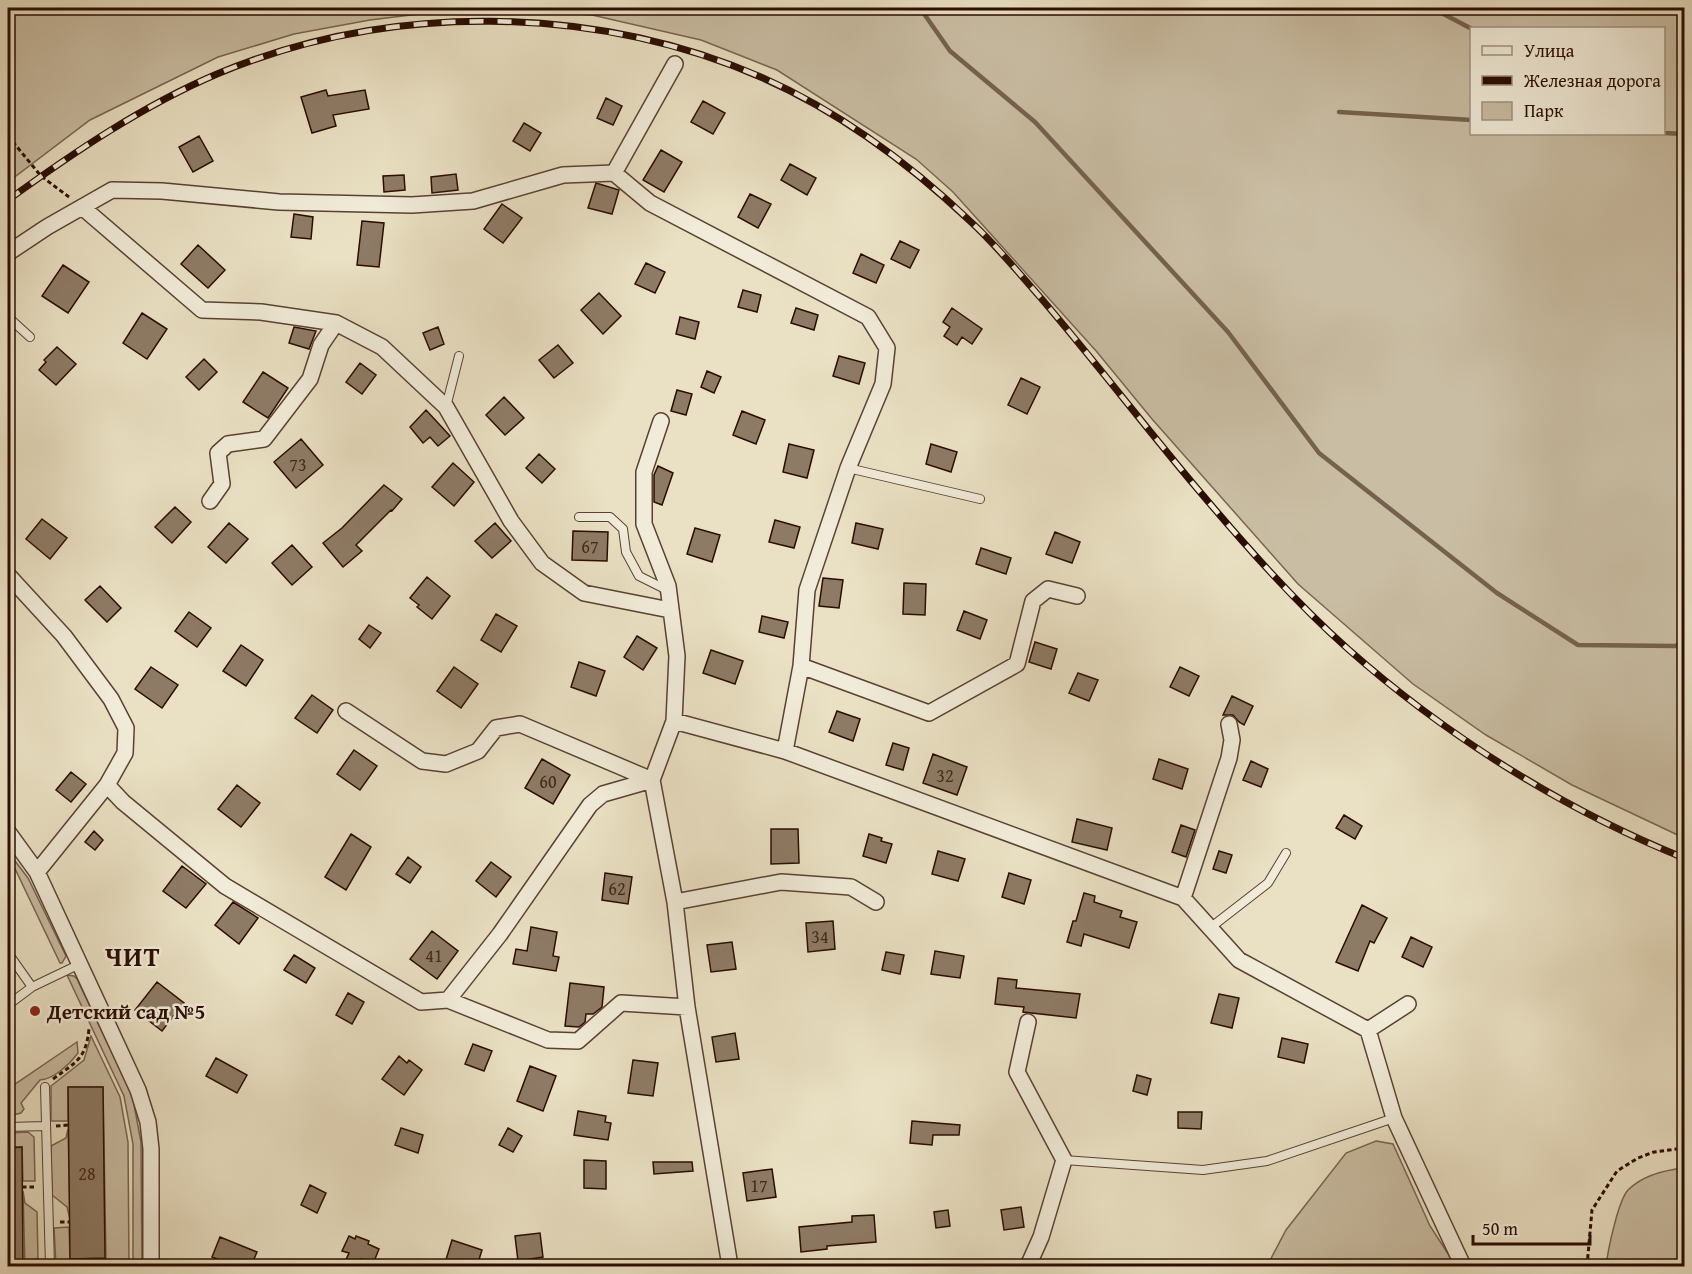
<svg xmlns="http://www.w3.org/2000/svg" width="1692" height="1274" viewBox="0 0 1692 1274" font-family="'Gentium Book Plus',serif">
  <rect width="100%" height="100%" fill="#eae1c4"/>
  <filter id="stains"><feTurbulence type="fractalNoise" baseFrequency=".00333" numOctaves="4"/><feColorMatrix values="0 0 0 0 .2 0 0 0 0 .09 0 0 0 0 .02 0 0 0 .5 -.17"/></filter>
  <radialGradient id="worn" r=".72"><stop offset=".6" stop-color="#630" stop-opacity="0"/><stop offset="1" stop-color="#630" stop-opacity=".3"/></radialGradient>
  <path fill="#c9bda3" stroke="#7a6452" stroke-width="1.5" fill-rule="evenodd" d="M8,8H1684V838L1572,785L1486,735L1413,684L1298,584L1152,419L1097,352L953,192L916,159L777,70L701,40L592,15L510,10L444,11L370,20L294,34L218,57L90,120L8,182ZM1472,28H1664V134H1472Z
    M9,856L12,857L28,878L66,956L62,963H60Z
    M67,975L74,976L77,979L132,1094L141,1142L142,1266H133V1144L124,1096Z
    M91,1036L120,1097L128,1142L129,1266H56L54,1228L69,1227L70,1259H106L103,1087H68V1121H51V1086L84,1060Z
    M77,1042L78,1053C70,1064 54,1079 40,1080L21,1103L24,1109L21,1113L8,1116V1089Z
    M68,1129L70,1219L67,1207L52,1195L51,1146L66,1138Z
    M28,1132L34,1137L35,1181H23L22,1147H8V1133Z
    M1376,1141L1393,1144L1430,1226L1452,1260L1485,1262L1496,1266H1267L1286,1230L1346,1153Z
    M1684,1168V1266H1606C1608,1250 1618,1201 1628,1190C1643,1175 1665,1170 1684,1168Z
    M23,1191L25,1203L37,1212L38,1258L25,1264V1266Z"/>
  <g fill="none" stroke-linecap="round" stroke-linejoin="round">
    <path stroke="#76614e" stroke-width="4.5" d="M920,8L950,51L1035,122L1228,332L1319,453L1497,593L1578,645L1675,646L1684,642
      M1432,8L1472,29
      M1339,112L1472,120
      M1664,133L1684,134"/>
  </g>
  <path fill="#8e7b66" stroke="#2a0c01" stroke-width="1.5" d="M326,90L328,96L365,90L369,109L333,115L336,126L312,133L301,97Z
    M606,98L622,106L613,125L597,118Z
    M703,101L725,113L713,134L691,122Z
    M524,123L541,133L530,151L513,141Z
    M199,136L213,161L193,172L179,147Z
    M661,150L682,162L664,192L643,180Z
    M790,164L816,178L807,195L781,180Z
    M456,174L458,190L432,193L431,177Z
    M404,175L405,190L384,192L383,176Z
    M596,183L619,190L612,214L588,208Z
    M750,194L771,204L758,228L738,217Z
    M502,204L522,218L503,243L484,229Z
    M294,214L313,217L311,239L291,237Z
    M362,221L384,223L379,267L357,265Z
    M900,241L919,250L910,268L891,259Z
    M198,245L225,270L208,288L181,264Z
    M861,254L884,265L876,283L853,273Z
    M646,263L665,272L655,293L635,284Z
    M63,265L89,282L68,313L42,296Z
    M743,290L761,295L757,312L738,307Z
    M599,293L621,316L603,334L581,310Z
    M796,308L818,315L814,330L791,323Z
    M952,308L982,329L972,344L962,337L957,345L944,336L950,327L943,322Z
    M142,313L167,329L147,359L123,343Z
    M680,317L699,322L695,339L676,334Z
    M294,327L316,331L309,349L289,343Z
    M438,327L444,344L430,350L423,333Z
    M558,345L573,363L554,378L539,360Z
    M57,347L76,364L56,385L39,370L46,362L44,360Z
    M839,356L865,363L859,384L833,376Z
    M204,359L217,372L199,390L186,377Z
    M360,363L376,375L362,394L346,382Z
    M707,371L721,377L714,393L701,387Z
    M263,372L288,388L268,418L243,402Z
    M1021,378L1040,387L1027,414L1008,405Z
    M677,390L692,394L686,415L671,411Z
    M504,397L524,418L505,435L486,415Z
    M426,410L450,436L438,446L430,437L423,443L410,427Z
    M742,411L765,420L756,444L733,435Z
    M301,439L323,465L296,488L274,462Z
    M789,444L814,450L807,478L783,472Z
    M931,444L957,452L951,472L926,464Z
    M539,454L555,469L542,483L526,468Z
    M453,463L474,482L454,506L432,487Z
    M658,466L673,473L662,505L654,502V475Z
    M384,485L402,499L392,511L391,510L356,545L362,551L343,567L323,543L342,528Z
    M175,507L191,522L172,543L155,527Z
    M42,519L67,538L50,559L26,539Z
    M775,520L800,527L794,548L769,542Z
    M229,523L248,539L226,563L208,547Z
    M495,523L511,541L492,558L475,541Z
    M856,523L883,529L878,549L852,543Z
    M695,528L720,535L712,562L687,554Z
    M573,531L608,532L607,561L572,560Z
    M1055,532L1080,542L1072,563L1046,554Z
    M292,545L312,567L292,585L272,563Z
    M981,548L1011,558L1006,574L976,564Z
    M427,577L450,596L432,619L417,607L419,605L410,598Z
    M823,578L843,580L839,608L819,606Z
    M904,583L926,584L925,615L903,614Z
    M100,586L121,608L107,622L85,600Z
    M964,611L987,620L980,639L957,630Z
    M189,612L211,628L197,647L175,631Z
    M496,614L517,626L501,652L481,640Z
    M762,616L788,622L784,638L759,632Z
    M369,625L381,633L370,648L359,639Z
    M637,636L657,648L643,670L624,657Z
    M1035,642L1057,649L1051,669L1029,662Z
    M241,645L263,660L246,686L223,671Z
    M711,650L743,661L735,684L703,673Z
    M579,662L605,671L596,696L571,687Z
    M151,667L178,685L162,708L135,689Z
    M454,667L478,684L461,708L437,691Z
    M1180,667L1199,676L1189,696L1170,687Z
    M1078,673L1098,680L1089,701L1069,693Z
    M312,695L333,710L317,733L295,718Z
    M1232,696L1253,706L1244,725L1239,722L1233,715H1223Z
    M837,711L860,719L853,741L829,732Z
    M893,743L909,748L903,770L886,765Z
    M354,750L377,766L360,790L337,774Z
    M933,754L967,767L957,795L923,783Z
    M542,759L570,775L553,804L525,788Z
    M1159,759L1188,769L1182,789L1153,779Z
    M1251,761L1268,769L1261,787L1243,780Z
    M71,772L86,784L71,802L56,790Z
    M237,785L260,803L241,827L218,809Z
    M1344,815L1362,826L1355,839L1336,828Z
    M1077,819L1112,828L1107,850L1072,842Z
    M1181,825L1195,830L1186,857L1172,852Z
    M771,829H798L799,863L771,864Z
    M94,831L103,840L95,850L85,842Z
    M351,834L371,847L346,890L325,877Z
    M869,834L882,838L881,841L892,844L886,863L863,856Z
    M938,851L965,859L958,881L932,874Z
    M1219,851L1232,855L1226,873L1213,869Z
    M408,857L421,867L410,883L396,874Z
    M491,862L511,877L496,897L476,881Z
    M182,866L206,884L186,908L163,891Z
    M605,873L632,877L628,904L602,900Z
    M1009,873L1031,880L1024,904L1002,897Z
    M1084,893L1095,896L1094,902L1122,911L1120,917L1137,922L1129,948L1084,934L1081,946L1067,942L1073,921H1076Z
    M233,902L258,918L239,944L215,925Z
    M1362,905L1387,918L1374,943L1370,941L1358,971L1336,962Z
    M833,921L835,949L808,952L806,923Z
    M531,927L557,932L553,956L559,957L556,971L513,964L516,949L527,951Z
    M432,931L458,951L437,979L410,959Z
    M1411,937L1432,947L1423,967L1402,957Z
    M732,942L736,969L711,972L707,945Z
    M935,951L964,956L960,978L931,974Z
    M886,952L904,955L900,974L882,970Z
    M294,955L315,968L306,983L284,970Z
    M998,978L1017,980L1016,988L1080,994L1076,1018L1023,1012L1024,1007L995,1004Z
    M157,982L184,1003L162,1031L135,1010Z
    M570,983L604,987L602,1007L593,1014H586L585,1022L579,1027L565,1026Z
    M348,993L364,1002L352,1024L336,1015Z
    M1219,994L1239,998L1232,1028L1211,1023Z
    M735,1033L739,1059L716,1062L712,1037Z
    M1282,1038L1308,1044L1304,1063L1278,1057Z
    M473,1044L492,1051L484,1071L465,1064Z
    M399,1056L407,1063L409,1060L422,1070L404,1095L382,1079Z
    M216,1058L247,1075L237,1093L206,1076Z
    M633,1060L658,1063L653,1096L628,1093Z
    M530,1066L556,1076L543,1111L517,1101Z
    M1137,1075L1151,1079L1147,1095L1133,1091Z
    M68,1087H103L105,1258L70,1259Z
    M578,1111L606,1116L605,1122L611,1123L608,1140L574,1135Z
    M1178,1112H1202L1201,1129L1178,1128Z
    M912,1121L960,1125L959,1135H933L932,1145L910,1143Z
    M401,1128L423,1135L418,1153L395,1145Z
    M508,1128L522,1136L513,1152L499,1145Z
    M22,1147L23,1266H8V1148Z
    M584,1160L606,1161V1189L584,1188Z
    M653,1162H692L693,1171L654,1174Z
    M772,1169L776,1197L747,1201L743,1173Z
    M310,1185L326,1193L317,1213L301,1205Z
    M1021,1207L1024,1227L1004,1230L1001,1210Z
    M948,1210L950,1226L936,1228L934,1212Z
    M874,1215L876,1242L827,1246V1249L801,1252L799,1227L852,1222V1216Z
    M540,1233L543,1257L518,1261L515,1236Z
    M349,1236L355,1239L356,1236L369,1241L368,1244L379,1249L373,1264L361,1259L358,1266H343L349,1253L342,1251Z
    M220,1237L257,1252L251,1266H229L230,1264L212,1257Z
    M452,1240L482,1250L477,1266H444Z"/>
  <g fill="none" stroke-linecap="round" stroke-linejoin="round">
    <g stroke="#5a4132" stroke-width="10">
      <path id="lane" d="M8,317L30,337
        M446,407L459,356
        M848,468L980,499
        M579,517H610L623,529L626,552L639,576L667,590
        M1210,928L1268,883L1286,853
        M8,953L32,987
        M8,1005L32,987L80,964
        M45,1087L50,1266
        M8,1127L46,1126
        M1064,1160L1203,1170L1267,1161L1394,1118"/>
    </g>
    <g stroke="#5a4132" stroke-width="18">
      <path id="street" d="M614,173L650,203L868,317L887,348L883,384L848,468L807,590L801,666L785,751
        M82,207L202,310L261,312L336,323L382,347L446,407L511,521L542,563L584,593L670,610
        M8,253L47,227L112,190L162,191L279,202L412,205L473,201L563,175L614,173L675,64
        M661,421L644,472V524L668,586L677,656L674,721L652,780L675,902L687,1007L730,1266
        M210,501L222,484L218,453L228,444L264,439L310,379L321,345L336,323
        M8,575L64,636L111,699L126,728L125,753L107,785L123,802L225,886L421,1002L448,1000
        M801,666L929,713L1017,664L1033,601L1048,589L1077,596
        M346,711L422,761L446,764L478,751L496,728L520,724L652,780
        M674,721L785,751L1183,898L1239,960L1368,1030L1408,1004
        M652,780L603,794L590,805L500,934L448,1000L548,1040L578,1041L621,1003L687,1007
        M8,832L37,872L138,1090L148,1122L151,1149V1266
        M37,872L107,785
        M1183,898L1229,758L1232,740L1229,724
        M675,902L781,882L851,887L876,902
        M1368,1030L1394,1118L1463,1266
        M1028,1266L1041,1237L1064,1160L1017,1072L1028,1022"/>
    </g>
    <path stroke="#2a0c01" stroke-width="3" stroke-dasharray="4.5 3" stroke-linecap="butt" d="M8,136L41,176L69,197
      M53,1079C76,1062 86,1059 89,1029
      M56,1126L69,1125
      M22,1187H37
      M60,1222H70
      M1587,1266L1592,1210L1617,1171L1638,1158L1654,1152L1684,1148"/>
    <use href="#lane" stroke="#f1ecd9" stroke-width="8"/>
    <use href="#street" stroke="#f1ecd9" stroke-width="15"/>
    <g stroke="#2a0c01" stroke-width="7">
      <path id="rail" d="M8,200C73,153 142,106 217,74C388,2 593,4 763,78C840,112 910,164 971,222C996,245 1018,272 1040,297C1093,359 1143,424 1195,486C1243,543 1293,600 1348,649C1445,735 1564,810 1684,858"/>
    </g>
    <use href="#rail" stroke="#f1ecd9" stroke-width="4.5" stroke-dasharray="14" stroke-linecap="butt"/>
  </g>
  <circle fill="#8f2418" stroke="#f1ecd9" stroke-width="2" cx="35" cy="1011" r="6"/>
  <g text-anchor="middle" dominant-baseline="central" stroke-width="5" stroke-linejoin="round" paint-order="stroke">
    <g font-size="18" fill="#43281a">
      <text x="298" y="464">73</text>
      <text x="590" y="546">67</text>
      <text x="945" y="775">32</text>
      <text x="548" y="781">60</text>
      <text x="617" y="888">62</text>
      <text x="820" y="936">34</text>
      <text x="434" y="955">41</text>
      <text x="87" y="1173">28</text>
      <text x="759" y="1185">17</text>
    </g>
    <g font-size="21" font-weight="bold" fill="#2a0c01" stroke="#f1ecd9" text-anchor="start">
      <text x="47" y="1011">Детский сад №5</text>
    </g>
    <g font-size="27" font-weight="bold" letter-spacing="1.5" fill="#2a0c01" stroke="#f1ecd9">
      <text x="133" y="956">ЧИТ</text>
    </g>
  </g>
  <rect width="1692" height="1274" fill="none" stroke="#eae1c4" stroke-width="30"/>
  <rect x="9" y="9" width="1674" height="1256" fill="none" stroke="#2a0c01" stroke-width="3"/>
  <rect x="15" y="15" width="1662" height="1244" fill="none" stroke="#2a0c01" stroke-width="1.5"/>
  <rect x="1470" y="27" width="195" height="108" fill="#f1ecd9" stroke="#a19283" stroke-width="1.5"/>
  <rect x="1482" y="46" width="30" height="9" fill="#f1ecd9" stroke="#a19283" stroke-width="1.5"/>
  <text x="1524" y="57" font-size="18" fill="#2a0c01">Улица</text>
  <rect x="1482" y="76" width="30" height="9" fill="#2a0c01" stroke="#a19283" stroke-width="1.5"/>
  <text x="1524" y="87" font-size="18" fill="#2a0c01">Железная дорога</text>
  <rect x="1482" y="102" width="30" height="18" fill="#c9bda3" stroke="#a19283" stroke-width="1.5"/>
  <text x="1524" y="117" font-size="18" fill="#2a0c01">Парк</text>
  <path d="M1473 1235v9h117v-9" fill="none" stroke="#2a0c01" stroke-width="3"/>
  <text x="1482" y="1235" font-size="18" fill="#2a0c01" stroke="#f1ecd9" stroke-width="4.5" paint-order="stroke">50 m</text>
  <rect width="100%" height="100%" filter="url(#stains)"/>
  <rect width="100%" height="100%" fill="url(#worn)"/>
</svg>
